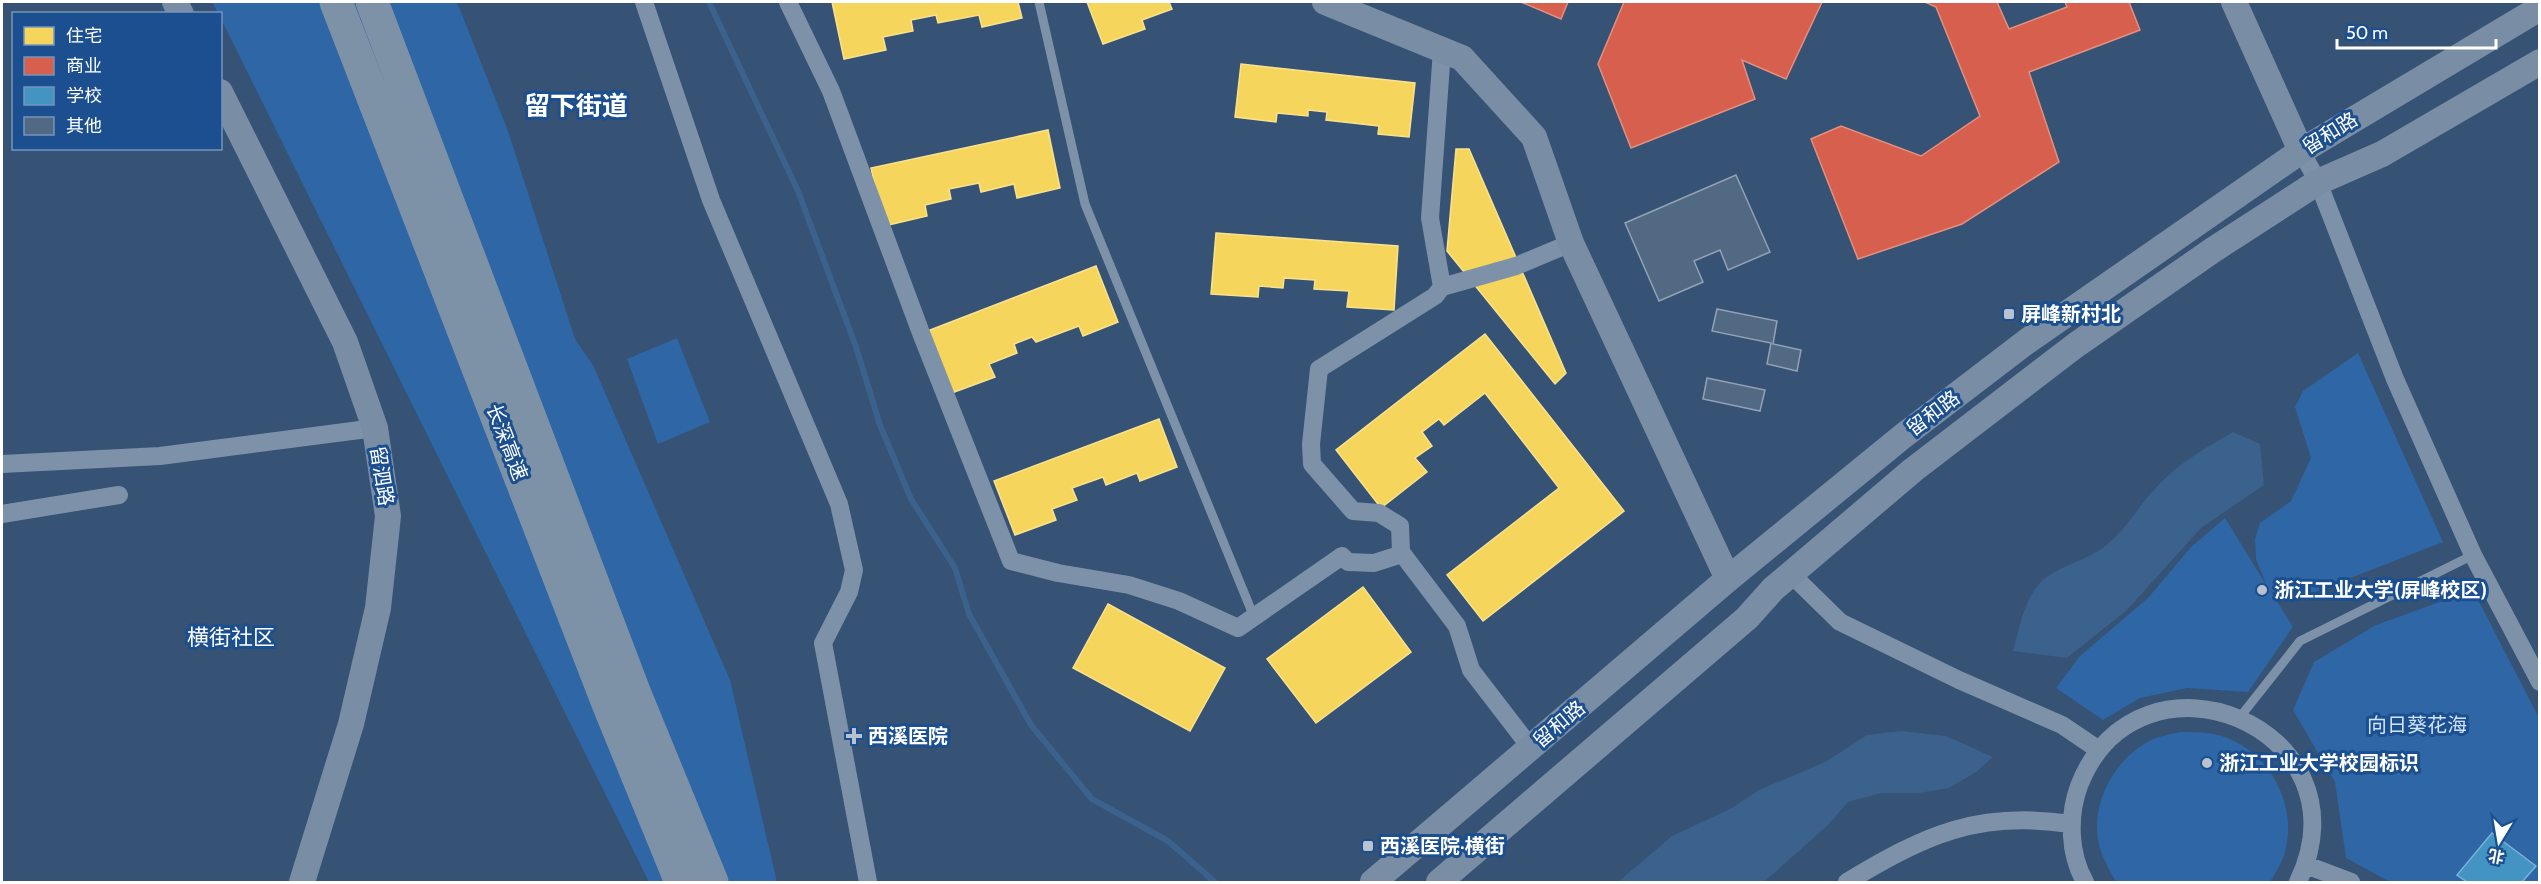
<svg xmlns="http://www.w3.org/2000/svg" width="2541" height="884" viewBox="0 0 2541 884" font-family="Cabin,'Noto Sans SC',sans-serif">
  <rect width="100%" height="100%" fill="#365274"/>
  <path fill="#2f66a5" d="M212,2H457L508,131L575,339L593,365L730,680L777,882H649L221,19L220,14L218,13Z
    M677,338L710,422L658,444L627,359Z
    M2358,353L2443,542L2289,602L2270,590L2293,627L2248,692L2187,688L2140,698L2103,720L2056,688L2080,656L2148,598L2191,547L2225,518L2267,586L2256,559L2255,539L2260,523L2291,501L2311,458L2295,407L2303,391Z
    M2473,590L2539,718V882H2390L2346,858L2335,782L2293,710L2314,662L2376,625Z
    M2180,732C2199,732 2217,732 2234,741C2276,761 2299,814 2283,858C2280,866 2274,875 2270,882H2116C2107,866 2097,849 2097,830C2096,793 2119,755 2153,739C2161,736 2171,734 2180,732Z"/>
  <path fill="#3b618d" d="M2233,432L2260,444L2264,485L2201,528L2127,610L2067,658L2013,651C2019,629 2024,600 2040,583C2058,565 2084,562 2104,547C2124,532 2135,511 2152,492C2174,466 2203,449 2233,432Z
    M1901,731L1946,736L1993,757L1976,772L1949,788L1919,793H1881L1848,802L1828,825L1764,882H1618L1672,836L1732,808L1759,790L1825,762L1867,735Z"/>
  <path fill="#f6d55c" stroke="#f9e28d" stroke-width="1.5" d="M832,2H1018L1022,18L982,27L979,15L938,23L936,15L911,20L913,31L883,37L886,50L844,59Z
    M1087,2H1169L1172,9L1142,20L1145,29L1103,44Z
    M1241,64L1415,83L1409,137L1378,134L1379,126L1326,120L1327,112L1308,110V116L1277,113L1276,122L1235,117Z
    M1048,130L1060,188L1017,198L1014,184L981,192L979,183L949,189L951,199L925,205L927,216L884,226L871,168Z
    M1456,149H1469L1566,373L1555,384L1447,251Z
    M1216,233L1398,246L1394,310L1347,307L1349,291L1314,289L1315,280L1284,278L1283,288L1259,286L1258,297L1211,294Z
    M1096,266L1118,322L1083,336L1079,326L1036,342L1032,337L1014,344L1017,353L989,364L995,377L949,394L925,332Z
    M1485,334L1624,511L1483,621L1447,575L1559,488L1485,393L1444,425L1439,419L1422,432L1432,446L1415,458L1427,472L1381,508L1336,450Z
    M1159,419L1177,467L1140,481L1137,473L1106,485L1103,477L1072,488L1077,500L1052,509L1056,520L1015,535L994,481Z
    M1363,587L1411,652L1316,723L1267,659Z
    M1108,604L1225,668L1190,731L1073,668Z"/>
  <path fill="#d6604d" stroke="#e29082" stroke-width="1.5" d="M1521,2H1568L1561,19Z
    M1624,2H1822L1786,79L1742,60L1755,99L1631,148L1598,64Z
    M1925,2H1997L2009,29L2067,7L2065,2H2129L2140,30L2029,72L2059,162L1962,224L1858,259L1811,139L1841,126L1921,156L1980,116L1936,7Z"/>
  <path fill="#4393c3" stroke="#7bb3d5" stroke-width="1.5" d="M2492,833L2536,866L2522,882H2467L2457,875Z"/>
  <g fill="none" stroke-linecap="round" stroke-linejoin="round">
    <path stroke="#3b618d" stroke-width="6" d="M709,2L798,191L856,347L880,425L911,499L955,568L969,614L1031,725L1092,799L1168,841L1215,882"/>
  </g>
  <path fill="#526984" stroke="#92a2b6" stroke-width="1.5" d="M1736,175L1770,252L1728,270L1720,250L1694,261L1703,282L1659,301L1625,223Z
    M1717,309L1777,321L1773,344L1801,350L1797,371L1767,364L1771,343L1712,331Z
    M1707,378L1765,390L1760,411L1703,399Z"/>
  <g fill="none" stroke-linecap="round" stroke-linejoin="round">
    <path stroke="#7d92a8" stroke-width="9" d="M1039,2L1085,204L1254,617
      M2240,717L2300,641L2473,555"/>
    <path stroke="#7d92a8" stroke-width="18" d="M644,2L711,200L839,504L854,570L849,592L823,643L868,882
      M788,2L831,91L921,333L1011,561L1058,573L1129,585L1179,601L1238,628L1342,556L1348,562L1374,563L1402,554
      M2301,151L2318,182L2395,379L2473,555L2540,682
      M1442,287L1430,218L1442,50
      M2,464L160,456L375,428
      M2,514L119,495
      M1791,574L1840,622L1959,680L2062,725L2099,750
      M1531,748L1471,670L1457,626L1401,552L1400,526L1379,513L1353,511L1312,464L1311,444L1319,369L1435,296L1442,287L1516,266L1571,243
      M2306,865L2351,882
      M1847,882C1925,835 1978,810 2071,824
      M2085,882C2069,854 2068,816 2079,786C2138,633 2372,727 2298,882"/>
    <path stroke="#798da4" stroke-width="26" d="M175,2L181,14
      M1325,2L1462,58L1534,137L1571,243L1728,579
      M2234,2L2301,151
      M220,92L345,342L375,428L388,516L378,608L351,724L302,882
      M1373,882L1728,579L1903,436L2026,342L2301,151L2540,8
      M1439,882L1747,618L1773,589L1913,470L2076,345L2213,250L2318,182L2382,154L2540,62"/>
    <path stroke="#7e92a7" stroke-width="33" d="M336,2L609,706L681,882
      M372,2L635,694L712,882"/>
  </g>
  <g fill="#b9c2ce" stroke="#1b4f8f" stroke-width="2">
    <rect x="2003" y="308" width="12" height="12" rx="3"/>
    <circle cx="2262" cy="590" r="6"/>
    <path d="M851 727h6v6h6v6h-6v6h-6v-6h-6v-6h6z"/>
    <circle cx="2207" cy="763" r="6"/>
    <rect x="1362" y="840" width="12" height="12" rx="3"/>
  </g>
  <g text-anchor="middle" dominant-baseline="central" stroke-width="6" stroke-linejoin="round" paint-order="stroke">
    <g font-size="20" fill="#fff" stroke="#1b4f8f">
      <text transform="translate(2330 133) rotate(-32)">留和路</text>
      <text transform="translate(1933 413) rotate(-37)">留和路</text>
      <text transform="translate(507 442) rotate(69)">长深高速</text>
      <text transform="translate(382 476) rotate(81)">留泗路</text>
      <text transform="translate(1559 724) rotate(-40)">留和路</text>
    </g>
    <g font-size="20" font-weight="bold" fill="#fff" stroke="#1b4f8f" text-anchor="start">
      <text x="2021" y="314">屏峰新村北</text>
      <text x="2274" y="590">浙江工业大学(屏峰校区)</text>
      <text x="868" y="736">西溪医院</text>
      <text x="2219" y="763">浙江工业大学校园标识</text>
      <text x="1380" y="846">西溪医院·横街</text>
    </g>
    <g font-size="20" fill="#cfe3fa" stroke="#1b4f8f">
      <text x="2417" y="725">向日葵花海</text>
    </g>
    <g font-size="22" fill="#fff" stroke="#1b4f8f">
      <text x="231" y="637">横街社区</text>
    </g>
    <g font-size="26" font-weight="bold" fill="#fff" stroke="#1b4f8f">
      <text x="576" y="106">留下街道</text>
    </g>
  </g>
  <rect width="2541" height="884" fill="none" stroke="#ffffff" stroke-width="6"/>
  <rect x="12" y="12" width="210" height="138" fill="#1b4f8f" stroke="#7695bc" stroke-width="1.5"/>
  <rect x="24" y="27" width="30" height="18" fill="#f6d55c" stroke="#7695bc" stroke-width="1.5"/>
  <text x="66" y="42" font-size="18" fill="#ffffff">住宅</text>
  <rect x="24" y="57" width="30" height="18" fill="#d6604d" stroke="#7695bc" stroke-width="1.5"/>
  <text x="66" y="72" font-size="18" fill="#ffffff">商业</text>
  <rect x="24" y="87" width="30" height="18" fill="#4393c3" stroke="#7695bc" stroke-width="1.5"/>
  <text x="66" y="102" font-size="18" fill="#ffffff">学校</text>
  <rect x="24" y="117" width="30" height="18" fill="#526984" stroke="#7695bc" stroke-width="1.5"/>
  <text x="66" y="132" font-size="18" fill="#ffffff">其他</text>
  <g transform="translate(2499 842) rotate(191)" stroke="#1b4f8f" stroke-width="4.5" paint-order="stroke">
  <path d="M0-4.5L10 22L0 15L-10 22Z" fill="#ffffff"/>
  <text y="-9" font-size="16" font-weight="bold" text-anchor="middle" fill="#ffffff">北</text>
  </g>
  <path d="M2337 39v9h159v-9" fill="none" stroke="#ffffff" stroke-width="3"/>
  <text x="2346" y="39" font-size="18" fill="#ffffff" stroke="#1b4f8f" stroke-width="4.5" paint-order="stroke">50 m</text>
</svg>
